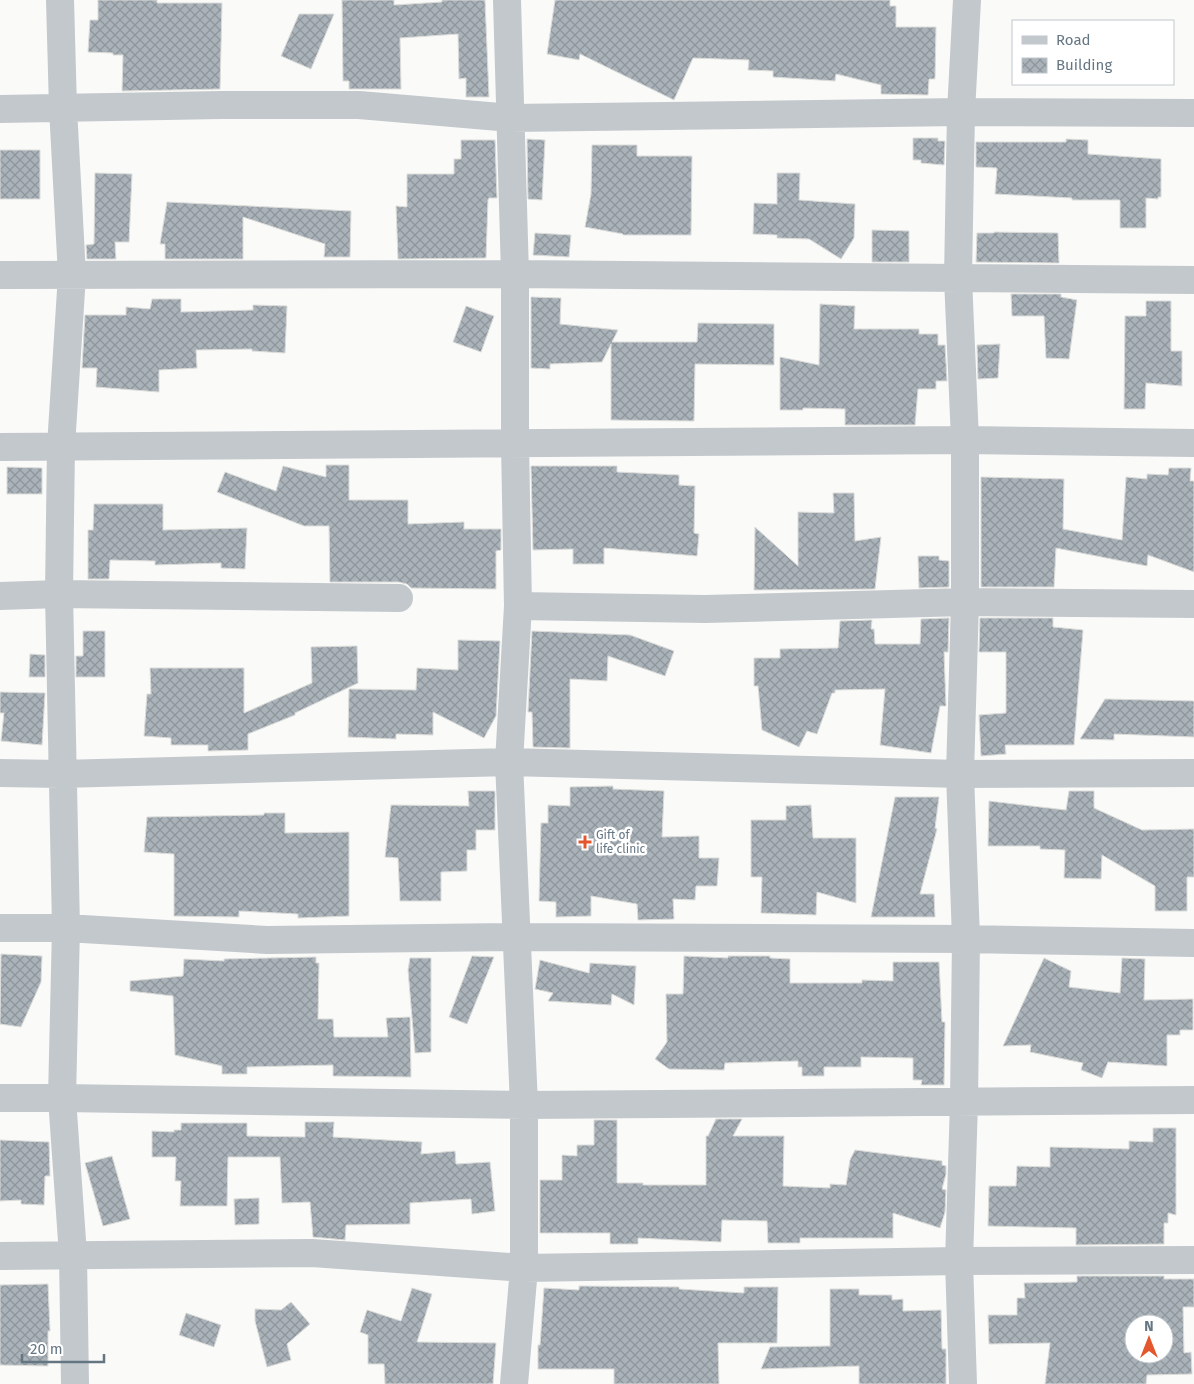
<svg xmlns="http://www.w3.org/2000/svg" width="1194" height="1384" viewBox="0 0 1194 1384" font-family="'Fira Sans',sans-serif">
  <defs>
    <pattern id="building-cross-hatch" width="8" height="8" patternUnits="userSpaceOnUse" patternTransform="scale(1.25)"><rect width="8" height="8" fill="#aab3b9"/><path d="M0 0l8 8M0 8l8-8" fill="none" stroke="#8e969c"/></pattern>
  </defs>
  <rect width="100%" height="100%" fill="#fafaf8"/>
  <path fill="url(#building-cross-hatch)" stroke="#dcdcda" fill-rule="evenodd" d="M98,0H157V3H222L220,89L122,91L123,55H113V53L88,52L90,20H98Z
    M342,0H394V5L442,2V0H485L489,97H466V78L459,79L458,34L400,38L401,89H349V81H343Z
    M555,0H890V6H896V27H936L935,79H929L928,95L881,94V85L836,74L835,81L773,77V71L748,70L749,60L693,58L674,100L580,54L579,60L547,54Z
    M299,14H334L311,69L281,56Z
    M913,138H938V141H945L944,165L921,163V160H913Z
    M527,139L545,140L542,200L528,199Z
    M1066,139L1088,140V154L1161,159V197H1158V199L1146,198V228H1120V200H1072V198L995,194L997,168L976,167V142H1066Z
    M461,140H495L497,198H489L488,200L486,258L398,259L396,206L407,207V174H454V159H461Z
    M592,145H637V156H692L691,235H623V234L585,227L591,194Z
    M0,150H40V199H0Z
    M95,173L132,174L129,242H115L116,259H87L86,245L94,244Z
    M777,173H800L799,200L855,204L854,238L841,259L809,239L777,238V235L753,234L754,203L777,204Z
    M167,202L351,211L350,257H324L325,244L243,217V259H165V244H160Z
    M872,230L909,231V262H872Z
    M994,232L1058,233L1059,263L976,262L977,233H994Z
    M535,233L571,235L569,257L533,255Z
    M1011,294H1061V297L1077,300L1069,359L1046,358L1044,316H1012Z
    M531,297L561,298L560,324L618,330L612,342H697L698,323L774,324V365L695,364L694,421L611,420V344L602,362L550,364V369L531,368Z
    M152,299H181V312L253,310V305L287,306L285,353L252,351V349L196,350L197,368L159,370V392L96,387L97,368H82L85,315H126V307L150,309Z
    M1146,301H1171V351H1182V386L1146,383L1145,409H1124L1125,316H1146Z
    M820,304L855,306L854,329H919V334H938V345H945L947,381H936V389H918L915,425H845V409L803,408V410H780V357L819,365Z
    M466,306L494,316L481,352L453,342Z
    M1000,344L998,378L978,379L977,345Z
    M326,465H349V500H408V524L464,522V529H501V550L496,551V589L411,588L407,584L399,582H330L329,526H304L217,492L225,472L276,491L283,466L326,477Z
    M531,466H617V472L679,475V485L695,486L694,533L699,534L697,556L604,548V564H573V549L533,550Z
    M7,467L42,468V494H7Z
    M1169,468H1191L1190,481H1194V572L1148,555L1147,566L1056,548L1054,587H981V477L1064,479L1063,529L1122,540L1126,477L1147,479V474L1168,475Z
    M833,493H854L855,541L881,537L875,589L754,590L755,527L798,566V512L834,513Z
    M94,504H163V530L247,528L245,569L221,568V563L155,565V561L110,560L109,579H88V530H93Z
    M918,556H939V560L949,561V587L919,588Z
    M949,618L948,652H944L946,706H940L931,753L880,745L885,689L835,690V693H832L817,734L807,731L799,747L762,730L758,686H754V658H780V649L838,648L840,621L872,620L871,629H874L875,644H920L921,619Z
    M980,618H1053V627L1083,630L1074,745H1005L1006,754L981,756L979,715L1006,713V652H979Z
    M83,631H105V677H76V656H83Z
    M532,631L630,635L674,651L665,676L608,656L607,681L570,679V748L533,747L532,712H528Z
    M458,640L500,641L496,716L484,738L433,712V735L396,734V739L348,737L349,689L416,690L417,668L458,670Z
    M357,646L358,683L295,713V715L248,734V750L208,751V745H171V738L144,736L147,694H151L150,668H244V713L312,683L311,647Z
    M30,654L45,655V677H29Z
    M0,692L45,693L42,745L1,741L4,713H0Z
    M1105,699L1194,701V737L1114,734V740L1080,739Z
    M613,786V789L664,791L662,837L699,836V858H719L717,886H696L695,900L673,899L674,919L638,920L637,904L591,896V916L556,917V902L539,901L541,823H548V805L570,806V787Z
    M468,791H495V830H476V850H467V871L441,872V901H400L398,858L385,857L391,805L469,806Z
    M1069,791H1094V808L1142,830L1194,829V877H1187V911H1155V886L1102,855L1101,879L1064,878L1065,850L1040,849V846H988L989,801L1066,810Z
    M895,797H939L935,828L937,829L920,894H934L935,917H871Z
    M811,805L813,838H856V903L817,892L816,915L761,913L762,877H751V820H786V806Z
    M264,813H285V833L349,832V916L298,918V914L239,911V917L174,916V854L144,852L147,817L264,815Z
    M1,954L42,956L41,982L21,1027L0,1024Z
    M472,956L494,957L467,1024L449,1017Z
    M684,956L728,958V956H770V958L790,959V983H862V980L893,981V962H939L942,1022H945L944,1085H921L922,1080H913V1058L861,1057V1067H824V1076H802V1067H798V1061L725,1063L724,1070L669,1069L655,1059L667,1042L666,994H683Z
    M316,957V963H319L318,1019H333L334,1037H388L386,1018L410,1017L411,1077L333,1076V1065L247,1067V1074H222V1066L175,1055L173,996L130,991V981L183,976L184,959L224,961V959Z
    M410,958H431V1052L415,1053L408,970Z
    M1044,958L1071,971L1069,987L1120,993L1122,958L1145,959L1144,1000L1193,999V1030H1180V1035H1167V1066L1108,1062L1102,1078L1081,1070L1083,1063L1030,1052L1031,1045L1003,1046Z
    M540,960L589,973L590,963L636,966L634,1005L612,994L611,1005L548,1001L553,993L535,989Z
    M716,1119H742L733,1136H784L783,1186L830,1188V1184L846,1185L850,1160L855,1150L942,1161V1165L946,1166V1174L942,1189L946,1190L945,1212L940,1228L893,1213V1238H800V1243H768L767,1221L722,1220L721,1242L638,1238V1244H610V1233H540V1180H562V1155L577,1156V1145H594V1120H617V1183H643V1185H706V1136H708Z
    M305,1122H334L333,1137L422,1142L421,1154L455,1151L456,1164L490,1162L495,1211L472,1214L471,1199L410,1203V1224L346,1225L345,1240L313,1237L310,1202L282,1203L280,1157H228L227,1206H180L181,1181H175L176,1157H152V1131L174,1132V1130H181V1123H247V1136L305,1137Z
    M1153,1128H1176V1215L1168,1213V1223H1164V1244L1076,1245V1228L988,1226L989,1186H1016L1017,1166L1050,1167V1147L1129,1149V1141L1153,1142Z
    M0,1140L49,1142L50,1176H45L44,1205L21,1204V1200L0,1201Z
    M112,1156L130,1219L103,1226L85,1163Z
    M259,1198V1224L235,1225L234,1199Z
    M1077,1276H1164V1279H1194V1307H1183L1184,1353L1191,1352L1192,1374L1147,1375L1146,1384H1045L1050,1343L989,1344L988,1315H1017V1298H1025L1024,1283L1077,1282ZM1134,1324H1164V1354H1134Z
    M48,1284L50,1331H48V1366L0,1365V1285Z
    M579,1286L679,1287V1289L744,1293V1287H778L777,1343H718L719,1384H614V1369H538V1345H540L544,1288L579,1290Z
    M412,1288L432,1294L417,1342L496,1343L493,1384H385L384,1364H368V1335L360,1332L367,1310L401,1321Z
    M830,1289H859V1295H892V1300L903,1299V1311L941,1310L942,1349H946V1384H859V1366L761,1369L770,1347L830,1346Z
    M291,1302L310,1324L287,1344L291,1360L267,1367L255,1321V1309L281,1310Z
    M186,1313L221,1325L214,1347L179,1335Z"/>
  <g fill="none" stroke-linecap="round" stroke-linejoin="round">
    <path stroke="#c3c8cc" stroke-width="28" d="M60,0L63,108L72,275L61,446L59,594L66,928L62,1098L73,1255L75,1384
      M507,0L515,274V443L518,606L509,762L524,1105V1268L514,1384
      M0,109L221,105H359L511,118L961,112L1194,113
      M0,275L515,274L1194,280
      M0,447L965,440L1194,443
      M0,596L59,594L399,598
      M518,606L705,609L965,602L1194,604
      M0,773L61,774L509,762L960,774L1194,773
      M0,928H66L267,940L516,937L966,939L1194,943
      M0,1098H62L524,1105L1194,1100
      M0,1256L312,1253L524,1268L959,1261L1194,1260
      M963,1384L959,1261L964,1102L966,939L960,774L965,602V440L958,278L961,112L967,0"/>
  </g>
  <path fill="#e4572e" stroke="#fff" stroke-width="2" d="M582.5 834.5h5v5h5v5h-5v5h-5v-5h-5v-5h5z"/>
  <g text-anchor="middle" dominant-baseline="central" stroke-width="5" stroke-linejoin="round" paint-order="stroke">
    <g font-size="12" fill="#657683" stroke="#fff" text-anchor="start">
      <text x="596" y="835">Gift of<tspan x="596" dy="14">life clinic</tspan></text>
    </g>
  </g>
  <rect x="1012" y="20" width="162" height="65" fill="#ffffff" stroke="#c1c8cd"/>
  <rect x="1022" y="36" width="25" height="8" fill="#c3c8cc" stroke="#c1c8cd"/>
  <text x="1056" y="45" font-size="15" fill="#657683">Road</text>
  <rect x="1022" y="58" width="25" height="15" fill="url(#building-cross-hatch)" stroke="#c1c8cd"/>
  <text x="1056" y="70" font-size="15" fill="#657683">Building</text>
  <g transform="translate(1149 1339)"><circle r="24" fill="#ffffff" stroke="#c1c8cd"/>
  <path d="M0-4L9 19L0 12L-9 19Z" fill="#e4572e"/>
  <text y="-8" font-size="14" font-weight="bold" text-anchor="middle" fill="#657683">N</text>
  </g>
  <path d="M22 1354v8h82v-8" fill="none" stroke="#657683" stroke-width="2.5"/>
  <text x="30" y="1354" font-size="15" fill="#657683" stroke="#ffffff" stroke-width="4" paint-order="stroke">20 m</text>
</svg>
